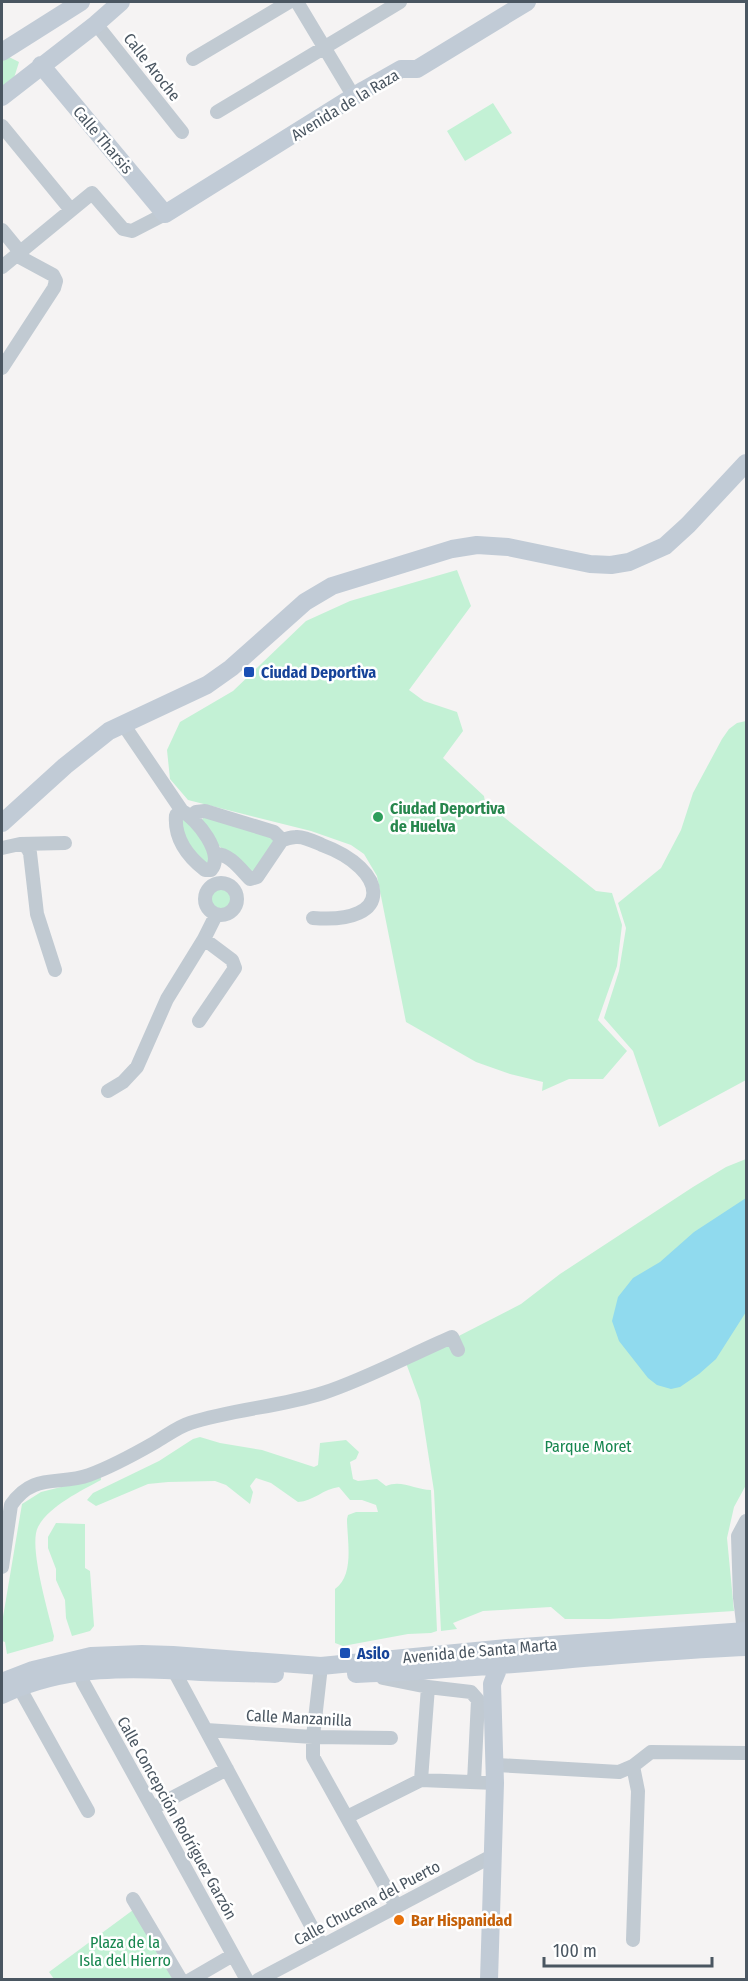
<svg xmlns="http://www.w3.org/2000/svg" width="748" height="1981" viewBox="0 0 748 1981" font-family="'Fira Sans Condensed',sans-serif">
  <rect width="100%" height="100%" fill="#f5f3f3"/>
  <path fill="#c3f1d5" d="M7,56L19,62L14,78L2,88V60Z
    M493,103L512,133L465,161L447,131Z
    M457,570L471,606L409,690L424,701L457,712L463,731L443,758L484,796L485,802L596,891L612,893L622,925L617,966L598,1020L627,1051L603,1079H569L542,1091L543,1082L510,1074L476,1062L406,1022L377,876L364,854L351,845L311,831L188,800L170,779L167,750L180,722L233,691L306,621L350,601Z
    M746,721V1080L659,1127L633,1051L604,1018L619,971L626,928L618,903L661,868L681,830L693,793L722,739L729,729L737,723Z
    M205,816L269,835L274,840L258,869L252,871L247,870L218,845L201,821Z
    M184,819L194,824L212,858L206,864L184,843L180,822Z
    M209 899a12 12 0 1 1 24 0a12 12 0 1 1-24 0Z
    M746,1159V1485L734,1507L727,1538L734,1611L609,1619H565L551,1607L483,1611L453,1623L457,1629L441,1631L434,1491L420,1401L406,1363L521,1304L560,1274L693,1187L726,1167Z
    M200,1437L220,1443L262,1450L314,1467L318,1465L320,1443L346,1440L359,1452L356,1459L350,1462L353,1479L358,1481L377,1479L386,1486C401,1479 416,1490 431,1490L437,1631L431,1633L408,1634L343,1646L335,1643V1589C355,1575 347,1540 347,1519L348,1515L356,1512H378L376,1505L362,1500H350L339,1487C323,1489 314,1501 298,1502L271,1483L256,1478L250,1486L253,1492L250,1504L226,1485L215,1481L168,1482L148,1484L96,1506L87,1500L93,1493L159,1461L193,1439Z
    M101,1477V1480C81,1491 49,1506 38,1527C28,1546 49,1614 54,1636L53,1641L7,1654L5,1642L2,1641V1623L22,1504L41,1492Z
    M56,1523L85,1524V1568L90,1571L94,1626L90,1631L72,1636L66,1618L65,1600L56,1580V1569L48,1548V1537Z
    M133,1910L175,1979H54L49,1972Z"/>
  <path fill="#90daee" d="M746,1198V1312L716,1359L699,1374L680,1387L671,1389L657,1385L648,1378L619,1341L612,1321L618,1297L633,1278L660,1262L694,1232Z"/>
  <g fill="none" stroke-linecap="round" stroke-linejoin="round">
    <path stroke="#c1cad2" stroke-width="14" d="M297,2L354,97
      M96,24L182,132
      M193,59L289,2
      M217,112L400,2
      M2,126L71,210
      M2,230L20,252
      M2,267L92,193L123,229L132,231L165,214
      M2,368L54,288L56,281L53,275L16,255
      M123,724L182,811C197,819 225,854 211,870
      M182,811L176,815C174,838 187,856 205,870H211
      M191,816L196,812L205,811L274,832L282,840
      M282,840C286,839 292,837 296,837C304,836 315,842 322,845C388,869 396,925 313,918
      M20,844L27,847L30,853L37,914L55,970
      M2,848L20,844L65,843
      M215,854C229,853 241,870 250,879L257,877L282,840
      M205 899a16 16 0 1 1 32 0a16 16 0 1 1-32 0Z
      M199,1021L235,968L232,960L204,939
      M108,1091L123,1082L137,1067L167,999L204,939L216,915
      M2,1567L11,1505C33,1472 59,1486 89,1475C111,1467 133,1455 154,1443C165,1437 177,1427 190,1423C233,1409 279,1407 323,1393C366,1379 410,1355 452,1337L458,1350
      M744,1631L740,1598L738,1536L746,1521
      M76,1665L83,1682L247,1980
      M173,1669L322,1946
      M320,1675L313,1737V1757L396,1906
      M383,1678L428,1687L471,1692L478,1700L474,1782
      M19,1687L88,1811
      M206,1730L313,1737L391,1738
      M497,1765L619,1772L633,1766L651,1752L746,1753
      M421,1780L428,1687
      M153,1808L227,1769
      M347,1817L421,1780L495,1783
      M133,1899L181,1980
      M633,1940L638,1791L633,1766
      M190,1980L233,1955
      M258,1980L492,1856"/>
    <path stroke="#c1cbd6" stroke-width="18" d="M2,52L81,2
      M41,65L165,214L364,90L401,69H417L527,2
      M2,97L96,24L121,2
      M2,823L65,766L109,731L207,685L231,668L305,602L332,586L452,549L477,545L508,547L590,564L611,565L629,562L665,546L688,525L746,463
      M356,1674C487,1670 616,1652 746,1647
      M2,1682L33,1670L91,1656L142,1654L173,1655L321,1666L507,1648L746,1631
      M2,1695C64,1665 133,1667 201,1672C225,1673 250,1673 275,1674
      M489,1980L495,1783L492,1684L503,1657"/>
  </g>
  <g fill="#1a4fb4" stroke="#fff" stroke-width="2">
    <rect x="243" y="666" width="12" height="12" rx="3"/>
    <rect x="339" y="1647" width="12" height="12" rx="3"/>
  </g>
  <circle fill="#2e9e5b" stroke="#fff" stroke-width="2" cx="378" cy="817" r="6"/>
  <circle fill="#e8710a" stroke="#fff" stroke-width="2" cx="399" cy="1920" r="6"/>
  <g text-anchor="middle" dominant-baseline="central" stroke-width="5" stroke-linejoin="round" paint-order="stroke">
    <g font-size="16" fill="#4a5661" stroke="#fff">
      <text transform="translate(152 67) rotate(52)">Calle Aroche</text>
      <text transform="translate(345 105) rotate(-31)">Avenida de la Raza</text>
      <text transform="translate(103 140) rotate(50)">Calle Tharsis</text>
      <text transform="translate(480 1651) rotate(-5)">Avenida de Santa Marta</text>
      <text transform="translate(299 1718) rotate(3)">Calle Manzanilla</text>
      <text transform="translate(177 1818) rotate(61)">Calle Concepción Rodríguez Garzón</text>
      <text transform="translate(367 1903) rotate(-28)">Calle Chucena del Puerto</text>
    </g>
    <g font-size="16" font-weight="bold" fill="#164399" stroke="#fff" text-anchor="start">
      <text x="261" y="672">Ciudad Deportiva</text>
      <text x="357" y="1653">Asilo</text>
    </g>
    <g font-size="16" font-weight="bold" fill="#27864d" stroke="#fff" text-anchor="start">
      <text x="390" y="808">Ciudad Deportiva<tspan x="390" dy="18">de Huelva</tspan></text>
    </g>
    <g font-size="16" fill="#17864f" stroke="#fff">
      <text x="588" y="1446">Parque Moret</text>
      <text x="125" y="1942">Plaza de la<tspan x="125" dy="18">Isla del Hierro</tspan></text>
    </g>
    <g font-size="16" font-weight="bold" fill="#c56008" stroke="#fff" text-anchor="start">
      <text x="411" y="1920">Bar Hispanidad</text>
    </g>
  </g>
  <rect width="748" height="1981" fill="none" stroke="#4a5661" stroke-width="6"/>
  <path d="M544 1957v9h168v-9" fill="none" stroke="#4a5661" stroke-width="3"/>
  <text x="553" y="1957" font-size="18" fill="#4a5661" stroke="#ffffff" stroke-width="4.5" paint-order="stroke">100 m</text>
</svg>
